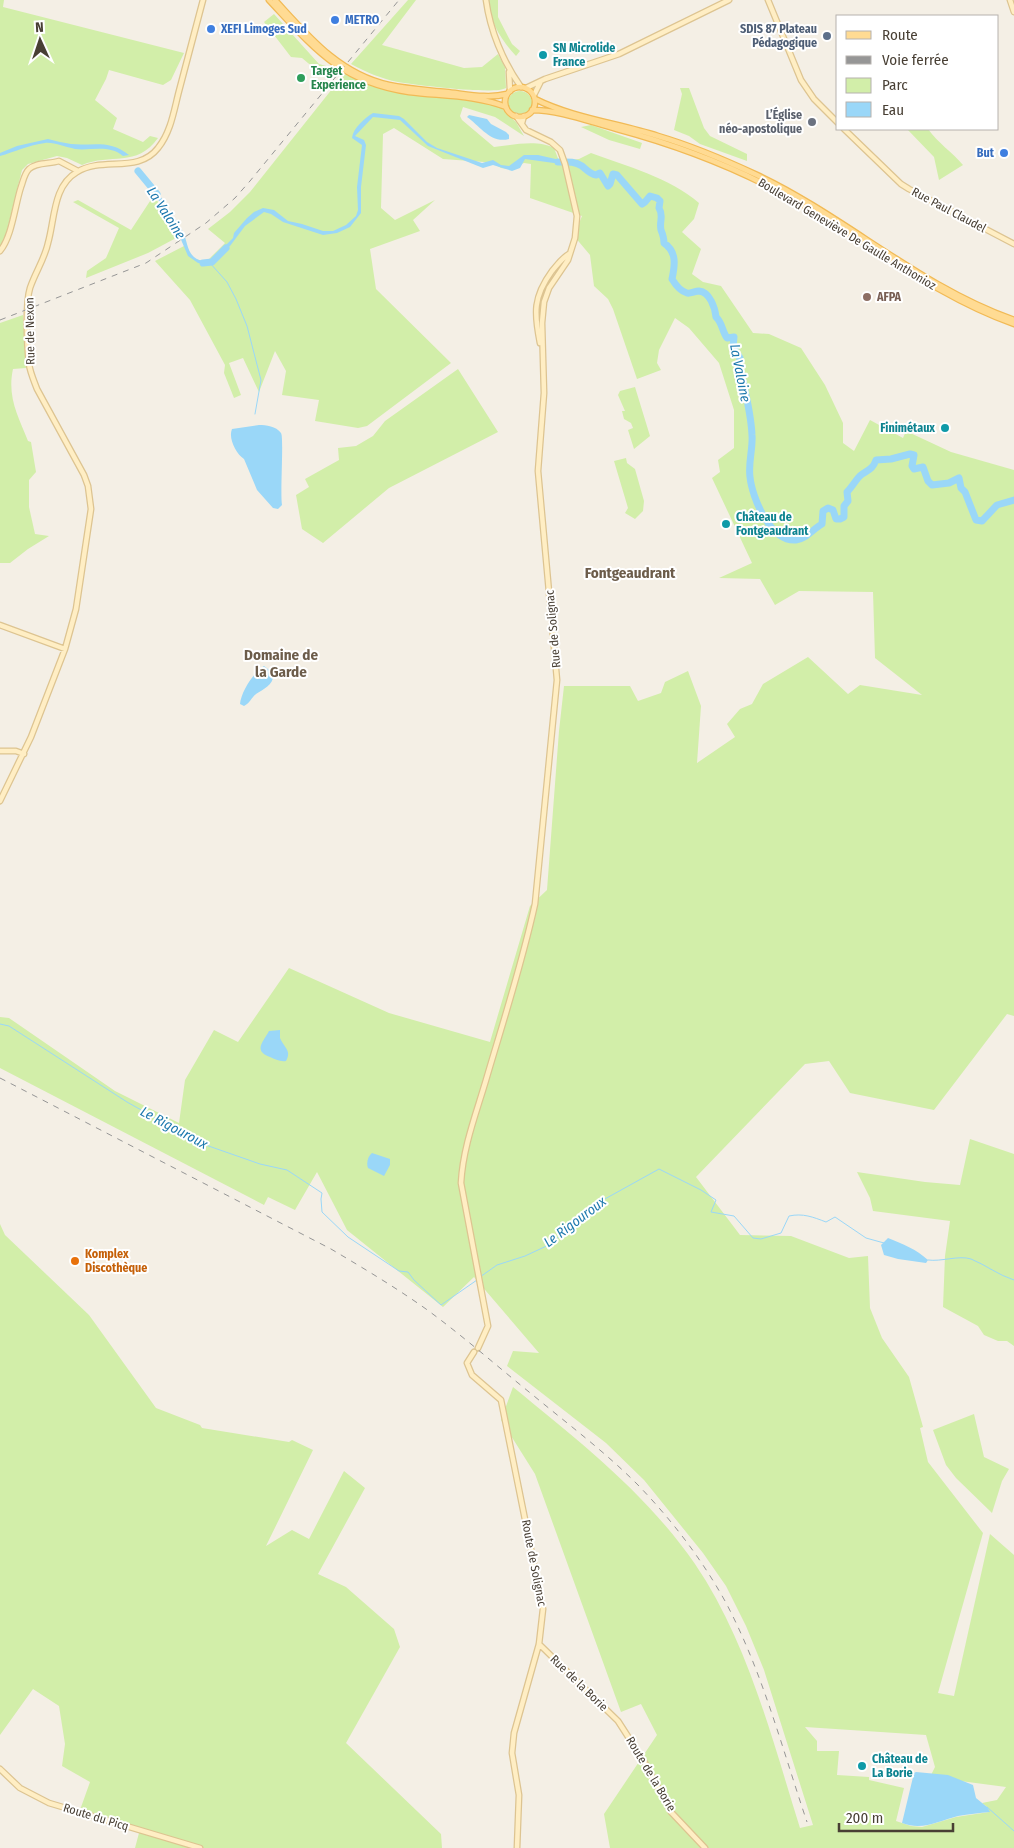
<svg xmlns="http://www.w3.org/2000/svg" width="1014" height="1848" viewBox="0 0 1014 1848" font-family="'Fira Sans Condensed',sans-serif">
  <rect width="100%" height="100%" fill="#f4efe5"/>
  <path fill="#d2eea9" fill-rule="evenodd" d="M0,0H4L3,7L184,53L171,80L163,85L109,70L106,79L95,100L117,118L113,129L143,142L150,136L158,138C137,168 110,153 82,165L67,158L57,156L28,164L22,170L4,243L0,246Z
    M408,0H416L382,45L464,68L482,67L498,54L505,67L506,88C496,95 415,85 398,82C382,79 366,72 351,64Z
    M488,0H498V17L512,44L520,51L516,56C502,41 489,21 488,0Z
    M274,14L319,64L333,68L326,78L302,58L291,57L264,22Z
    M344,74L371,86L398,92L482,102L499,106L516,122L524,136L495,117L463,107L460,116L462,120L494,147C513,145 537,139 554,148L559,161L579,159L591,153C628,167 669,177 699,203L694,219L682,232L701,249L692,274L703,282L721,286L753,333L769,334L801,348L825,385L843,423V443L854,451L870,420L903,438L906,431L951,452L1014,470V1016L1007,1014L934,1110L850,1093L829,1061L805,1064L696,1177L740,1235L791,1236L849,1258L868,1256L870,1308L882,1338L909,1377L923,1427L920,1428L928,1462L983,1533L938,1693L954,1696L990,1534L1014,1555V1848H610L604,1814L657,1735L641,1704L621,1712L535,1474L501,1420L513,1387C580,1442 645,1492 695,1564C748,1642 772,1739 800,1828L813,1825L764,1670L746,1626L726,1586L703,1553L644,1480L606,1443L507,1366L513,1351L539,1353L474,1277L443,1307L347,1230L317,1172L295,1210L268,1197L264,1205L0,1068V1017L9,1018L115,1091L179,1123L185,1080L214,1030L238,1042L289,968L389,1013L490,1042L530,906L547,890L559,731L564,686H630L638,701L661,693L665,682L688,671L701,706L697,763L735,737L727,724L740,709L752,704L763,684L808,657L848,694L860,685L922,695L875,658L873,592L799,591L775,605L760,579L719,578L752,563L712,478L720,472L718,460L734,448V410L719,363L689,328L675,318L659,350L657,363L661,370L637,379L613,309L608,299L594,286L590,255L574,236L582,216L530,198L531,164L524,163L508,169L501,168L494,164L484,162L443,159L394,128L383,134L381,208L395,220L435,200L413,220L420,231L370,249L376,289L451,363L367,426L358,428L315,421L319,400L282,395L286,371L275,351L259,392L243,358L229,363L241,395L234,398L224,373L225,365L190,300L155,261L184,246L192,258L206,262L225,243L208,229L230,212L250,192ZM805,1727L926,1735L935,1767L930,1777L1006,1787L997,1800L982,1803L987,1807L989,1812L956,1817L922,1827L911,1826L896,1821L904,1788L869,1780V1777L837,1775L839,1751H817V1741Z
    M680,88H689L704,128L710,136L747,154V161L700,144L689,136L674,130L682,94Z
    M508 103a12 12 0 1 1 24 0a12 12 0 1 1-24 0Z
    M591,125L642,143L640,149L609,140L581,127Z
    M907,129H928C938,143 952,152 963,165L939,180L934,157Z
    M154,195L178,237L148,253L86,278L87,271L106,258L119,228L73,202L78,200L131,230Z
    M23,315L26,368L13,369C7,397 18,416 28,441L31,442L36,472L29,480V507L35,534L49,536L28,549L10,563H0V323Z
    M458,369L498,432L389,488L323,543L302,529L296,495L309,487L305,479L339,460L338,448L356,446L373,436L385,421Z
    M635,387L650,436L634,449L628,430L633,428L631,423L624,419L622,411H625L618,395L620,391Z
    M626,458L627,463L635,469L644,501L643,511L635,519L625,513L628,508L614,461Z
    M970,1139L1014,1154V1346L1007,1341H998L984,1335L978,1326L943,1307L945,1256L950,1221L873,1211L870,1198L857,1172L925,1182L960,1185Z
    M0,1224L5,1235L89,1315L156,1408L200,1425L202,1428L289,1442L292,1440L313,1450L266,1546L292,1530L309,1539L344,1471L365,1488L318,1574L346,1587L394,1629L400,1647L346,1743L441,1834L442,1848H135L139,1833L80,1810L90,1782L62,1766L65,1744L59,1706L33,1689L0,1735Z
    M974,1414L984,1457L1009,1469L1002,1481L992,1513L956,1478L946,1465L933,1430Z"/>
  <path fill="#9ad7f8" d="M373,113L399,116L404,119L427,142L437,148L482,163L493,160L501,165L509,166L524,155H538L560,160L561,164L525,159L520,168L512,171L493,165L483,168L428,146L400,120L373,117L355,136L364,140L366,145L361,187V213L350,227L337,233L323,235L283,222L271,214L264,212L245,226L230,246L208,264L198,263L188,256L176,228L151,188L153,186C163,200 174,216 183,232C187,240 187,251 194,257C199,261 206,263 212,259L233,238L234,233L247,218L254,212L263,208L274,210L288,221L302,224L323,231H333L346,225L356,216L358,210L357,187L362,145L352,138C353,128 365,118 373,113Z
    M469,115L487,119L491,124L506,132L509,135V139C491,144 480,126 467,117Z
    M48,139C56,141 64,143 71,144C93,146 110,139 129,155L123,156C109,144 91,151 75,149C65,147 54,142 45,143C29,145 14,152 0,156V153L17,146Z
    M259,425C266,425 276,426 281,433C284,437 280,493 282,505L278,509L273,508L257,490L244,459C236,454 228,438 232,429Z
    M264,666L273,673C275,684 264,689 256,694C251,698 250,703 244,706L240,704C241,692 253,673 264,666Z
    M280,1030C280,1031 280,1038 280,1038C284,1048 292,1050 286,1061C280,1062 275,1059 270,1057C253,1051 263,1042 269,1031Z
    M372,1153L390,1159V1165L384,1176L368,1168C366,1163 368,1156 372,1153Z
    M888,1238C903,1244 916,1249 928,1260L926,1263L898,1259L884,1255L881,1245Z
    M916,1772L948,1775L973,1785L976,1798L987,1807L990,1812C979,1813 969,1814 958,1816C939,1821 922,1831 902,1823L914,1773Z"/>
  <g fill="none" stroke-linecap="round" stroke-linejoin="round">
    <path stroke="#9ad7f8" stroke-width="1" d="M210,263L227,282L236,299L247,326L261,380L255,414
      M0,1024L9,1026L127,1102L200,1143L260,1164L287,1170L322,1193L321,1199L322,1212L348,1237L399,1271L408,1272L414,1280L441,1305L477,1280
      M928,1260C941,1262 959,1255 971,1259C986,1265 998,1275 1014,1280
      M480,1277L497,1265L525,1256L553,1243L564,1230L594,1205L659,1169L701,1190L716,1200L711,1212L734,1216L753,1238L761,1239L781,1233L789,1216C803,1213 813,1217 826,1222L835,1217L866,1238L884,1243
      M987,1807L1014,1831"/>
    <path stroke="#9ad7f8" stroke-width="7" d="M558,162C567,162 574,161 582,166C587,170 590,174 596,175L600,173L608,186L610,184L613,174L617,175L642,204L645,202L650,196L657,198L660,201L659,208C664,216 659,221 661,230C663,235 664,238 664,243C677,252 675,265 672,279C675,284 680,291 687,293C690,294 695,291 699,291C710,292 715,308 716,317C722,322 722,331 727,338L734,337L733,347L740,358L739,364C744,387 751,411 752,435C753,449 748,463 750,477C752,497 770,542 796,540C806,539 813,529 822,524L823,511L828,508L833,510L836,519H840L844,517V506L848,501L847,492C852,487 857,478 861,475C868,470 873,469 876,460L891,459L910,454L914,455L912,466L914,469L923,467L928,481L932,485L949,483L959,478L961,488L965,492L976,520L982,521L997,505L1014,500
      M138,171L157,194
      M203,263L212,262L226,248"/>
    <g stroke="#ddc491" stroke-width="7">
      <path id="secondary" d="M486,0C490,30 503,62 521,87
        M768,0L801,80L814,99L838,123
        M1010,0L1014,12
        M509,72L510,91
        M526,88L545,79L619,54L729,0
        M534,95L540,83
        M522,123L524,116
        M844,129L901,184L909,189L1014,244
        M0,251C12,237 15,205 21,187C23,182 24,174 29,169C36,162 50,164 59,161L78,171
        M540,343C534,313 533,297 552,271C558,264 562,258 569,254
        M0,625L65,649
        M0,751H16L24,754
        M0,801L31,737L65,649L76,609L91,509L88,486L84,475L37,389C34,381 30,372 29,364C27,346 25,304 30,288C35,273 45,258 48,243C55,218 53,186 77,172C103,156 138,174 158,148C171,132 174,110 179,91C187,61 195,30 203,0
        M478,1348L488,1326L461,1183C463,1147 476,1114 486,1080C503,1022 522,964 535,904L557,680L538,471L544,393L542,323L544,302L549,288L568,260L575,238L577,216L565,164L560,150L551,142L526,130L516,116
        M474,1352L467,1363L472,1375L501,1400L543,1609L539,1644L514,1733L512,1753L519,1795L517,1848
        M539,1644L618,1721L645,1763L671,1812L705,1848
        M0,1769L20,1788L49,1803L200,1848"/>
    </g>
    <g stroke="#f1ba56" stroke-width="7">
      <path id="primary" d="M269,0C314,48 340,82 409,92C441,96 476,95 506,107
        M275,0C308,36 339,74 389,85C408,89 427,90 446,92C466,94 488,99 507,94
        M505 102a15 15 0 1 1 30 0a15 15 0 1 1-30 0Z
        M535,99C573,118 617,123 658,136C692,146 725,160 757,175C846,217 920,287 1014,320
        M532,110C560,110 590,122 617,129C680,146 740,169 796,201C869,242 935,296 1014,324"/>
    </g>
    <use href="#secondary" stroke="#ffeec4" stroke-width="4.5"/>
    <use href="#primary" stroke="#ffdb93" stroke-width="4.5"/>
    <path stroke="#969696" stroke-width="1" stroke-dasharray="6 6" stroke-linecap="butt" d="M0,320L146,263L206,223L235,198L250,181L399,0
      M0,1078L331,1249C363,1268 395,1287 426,1309C463,1336 498,1367 534,1396C569,1425 605,1452 637,1484C671,1519 701,1558 725,1601C762,1670 782,1748 807,1822"/>
  </g>
  <g fill="#3f7fe0" stroke="#fff" stroke-width="2">
    <circle cx="335" cy="20" r="5"/>
    <circle cx="211" cy="29" r="5"/>
    <circle cx="1004" cy="153" r="5"/>
  </g>
  <circle fill="#5c6f8a" stroke="#fff" stroke-width="2" cx="827" cy="36" r="5"/>
  <g fill="#0f9aa8" stroke="#fff" stroke-width="2">
    <circle cx="543" cy="55" r="5"/>
    <circle cx="945" cy="428" r="5"/>
    <circle cx="726" cy="524" r="5"/>
    <circle cx="862" cy="1766" r="5"/>
  </g>
  <circle fill="#2e9e5b" stroke="#fff" stroke-width="2" cx="301" cy="78" r="5"/>
  <circle fill="#6b7280" stroke="#fff" stroke-width="2" cx="812" cy="122" r="5"/>
  <circle fill="#8d6e63" stroke="#fff" stroke-width="2" cx="867" cy="297" r="5"/>
  <circle fill="#e8710a" stroke="#fff" stroke-width="2" cx="75" cy="1261" r="5"/>
  <g text-anchor="middle" dominant-baseline="central" stroke-width="4" stroke-linejoin="round" paint-order="stroke">
    <g font-size="12" font-weight="bold" fill="#366cbe" stroke="#fff" text-anchor="start">
      <text x="345" y="20">METRO</text>
      <text x="221" y="29">XEFI Limoges Sud</text>
      <text x="994" y="153" text-anchor="end">But</text>
    </g>
    <g font-size="12" font-weight="bold" fill="#4e5e75" stroke="#fff" text-anchor="end">
      <text x="817" y="29">SDIS 87 Plateau<tspan x="817" dy="14">Pédagogique</tspan></text>
    </g>
    <g font-size="12" font-weight="bold" fill="#0d838f" stroke="#fff" text-anchor="start">
      <text x="553" y="48">SN Microlide<tspan x="553" dy="14">France</tspan></text>
      <text x="935" y="428" text-anchor="end">Finimétaux</text>
      <text x="736" y="517">Château de<tspan x="736" dy="14">Fontgeaudrant</tspan></text>
      <text x="872" y="1759">Château de<tspan x="872" dy="14">La Borie</tspan></text>
    </g>
    <g font-size="12" font-weight="bold" fill="#27864d" stroke="#fff" text-anchor="start">
      <text x="311" y="71">Target<tspan x="311" dy="14">Experience</tspan></text>
    </g>
    <g font-size="12" font-weight="bold" fill="#5b616d" stroke="#fff" text-anchor="end">
      <text x="802" y="115">L’Église<tspan x="802" dy="14">néo-apostolique</tspan></text>
    </g>
    <g font-size="12" fill="#483f34" stroke="#fff">
      <text transform="translate(949 210) rotate(28)">Rue Paul Claudel</text>
      <text transform="translate(847 234) rotate(31)">Boulevard Geneviève De Gaulle Anthonioz</text>
      <text transform="translate(30 331) rotate(-91)">Rue de Nexon</text>
      <text transform="translate(553 629) rotate(-95)">Rue de Solignac</text>
      <text transform="translate(534 1563) rotate(79)">Route de Solignac</text>
      <text transform="translate(579 1683) rotate(44)">Rue de la Borie</text>
      <text transform="translate(651 1774) rotate(59)">Route de la Borie</text>
      <text transform="translate(96 1817) rotate(17)">Route du Picq</text>
    </g>
    <g font-size="12" font-weight="bold" fill="#785e54" stroke="#fff" text-anchor="start">
      <text x="877" y="297">AFPA</text>
    </g>
    <g font-size="12" font-weight="bold" fill="#c56008" stroke="#fff" text-anchor="start">
      <text x="85" y="1254">Komplex<tspan x="85" dy="14">Discothèque</tspan></text>
    </g>
    <g font-size="14" font-style="italic" fill="#1e79ae" stroke="#fff">
      <text transform="translate(166 213) rotate(57)">La Valoine</text>
      <text transform="translate(740 373) rotate(79)">La Valoine</text>
      <text transform="translate(174 1128) rotate(28)">Le Rigouroux</text>
      <text transform="translate(575 1222) rotate(-37)">Le Rigouroux</text>
    </g>
    <g font-size="15" font-weight="bold" fill="#6c5c4a" stroke="#fff">
      <text x="630" y="573">Fontgeaudrant</text>
      <text x="281" y="655">Domaine de<tspan x="281" dy="17">la Garde</tspan></text>
    </g>
  </g>
  <rect x="836" y="15" width="162" height="115" fill="#ffffff" stroke="#b6b2ae"/>
  <rect x="846" y="31" width="25" height="8" fill="#ffdb93" stroke="#b6b2ae"/>
  <text x="882" y="40" font-size="15" fill="#483f34">Route</text>
  <rect x="846" y="56" width="25" height="8" fill="#969696" stroke="#b6b2ae"/>
  <text x="882" y="65" font-size="15" fill="#483f34">Voie ferrée</text>
  <rect x="846" y="78" width="25" height="15" fill="#d2eea9" stroke="#b6b2ae"/>
  <text x="882" y="90" font-size="15" fill="#483f34">Parc</text>
  <rect x="846" y="102" width="25" height="15" fill="#9ad7f8" stroke="#b6b2ae"/>
  <text x="882" y="115" font-size="15" fill="#483f34">Eau</text>
  <g transform="translate(40 40) rotate(357)" stroke="#ffffff" stroke-width="4" paint-order="stroke">
  <path d="M0-4L9 19L0 12L-9 19Z" fill="#483f34"/>
  <text y="-8" font-size="14" font-weight="bold" text-anchor="middle" fill="#483f34">N</text>
  </g>
  <path d="M839 1823v8h114v-8" fill="none" stroke="#483f34" stroke-width="2.5"/>
  <text x="846" y="1823" font-size="15" fill="#483f34" stroke="#ffffff" stroke-width="4" paint-order="stroke">200 m</text>
</svg>
